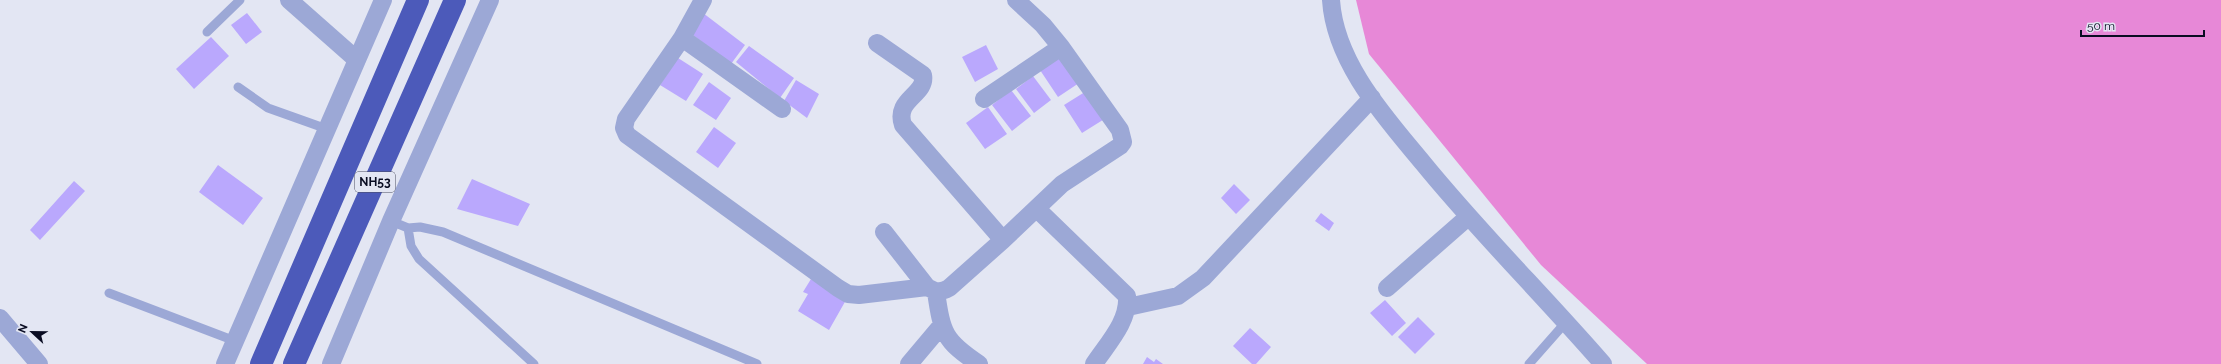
<svg xmlns="http://www.w3.org/2000/svg" width="2221" height="364" viewBox="0 0 2221 364" font-family="Raleway,sans-serif">
  <rect width="100%" height="100%" fill="#e3e6f3"/>
  <path fill="#e788d7" d="M1356,0H2221V364H1647L1541,265L1369,54Z"/>
  <path fill="#baa8fd" d="M247,13L262,32L246,44L231,25Z
    M703,13L745,45L731,64L689,32Z
    M211,37L229,56L194,89L176,69Z
    M986,45L998,69L975,82L962,57Z
    M749,46L794,78L780,98L736,62Z
    M1058,53L1079,83L1058,97L1038,67Z
    M678,58L703,74L686,101L660,85Z
    M1033,76L1051,100L1034,113L1016,89Z
    M796,80L819,94L807,118L784,101Z
    M709,82L731,98L716,120L693,105Z
    M1011,90L1031,116L1012,131L992,105Z
    M1088,90L1106,118L1082,133L1064,105Z
    M988,107L1007,134L985,149L966,123Z
    M714,127L736,143L718,168L696,152Z
    M218,165L263,198L243,225L199,192Z
    M472,179L530,204L518,226L457,209Z
    M74,181L85,191L40,240L30,230Z
    M1234,184L1250,200L1236,214L1221,198Z
    M1321,213L1334,223L1329,231L1315,221Z
    M811,279L846,300L829,330L798,311L808,294L803,292Z
    M1385,300L1406,323L1392,336L1370,313Z
    M1418,317L1435,334L1415,354L1398,337Z
    M1250,328L1271,347L1256,364H1252L1233,346Z
    M1147,357L1154,362L1156,359L1163,364H1143Z"/>
  <g fill="none" stroke-linecap="round" stroke-linejoin="round">
    <path stroke="#9ca8d6" stroke-width="9" d="M207,32L240,0
      M238,87L268,108L327,129
      M391,221L408,228L420,227L443,232L757,364
      M408,228L411,246L419,259L534,364
      M109,293L235,341
      M1529,364L1566,322"/>
    <path stroke="#9ca8d6" stroke-width="18" d="M289,0L357,60
      M703,0L682,38L626,119L624,128L627,135L838,288L848,294L859,295L927,287
      M1331,0C1335,63 1385,117 1423,163C1480,233 1544,296 1603,364
      M682,38L782,109
      M877,43L923,75C927,95 894,99 903,125L1003,240
      M984,99L1061,47L1043,25L1016,0
      M1037,209L1127,296C1129,322 1107,344 1094,364
      M884,232L927,287C936,292 940,293 949,288L1003,240L1062,184L1120,146L1123,142L1120,130L1061,47
      M1387,288L1468,217
      M936,292C942,333 944,341 979,364
      M1128,307L1178,296L1203,278L1372,98
      M0,318L39,364
      M225,364L383,0
      M331,364L391,221L490,0
      M909,364L941,326"/>
    <path stroke="#4c5aba" stroke-width="22" d="M261,364L418,0
      M294,364L455,0"/>
  </g>
  <g text-anchor="middle" dominant-baseline="central" stroke-width="3.5" stroke-linejoin="round" paint-order="stroke">
    <rect fill="#e3e6f3" stroke="#4a4d61" stroke-width="1" x="355" y="172" width="40" height="20" rx="3"/>
    <g font-size="12" font-weight="bold" fill="#090c22">
      <text x="375" y="182">NH53</text>
    </g>
  </g>
  <g transform="translate(32 332) rotate(292)" stroke="#e3e6f3" stroke-width="3" paint-order="stroke">
  <path d="M0-3L7 15L0 10L-7 15Z" fill="#090c22"/>
  <text y="-6" font-size="11" font-weight="bold" text-anchor="middle" fill="#090c22">N</text>
  </g>
  <path d="M2081 30v6h123v-6" fill="none" stroke="#090c22" stroke-width="2"/>
  <text x="2087" y="30" font-size="12" fill="#090c22" stroke="#e3e6f3" stroke-width="3" paint-order="stroke">50 m</text>
</svg>
